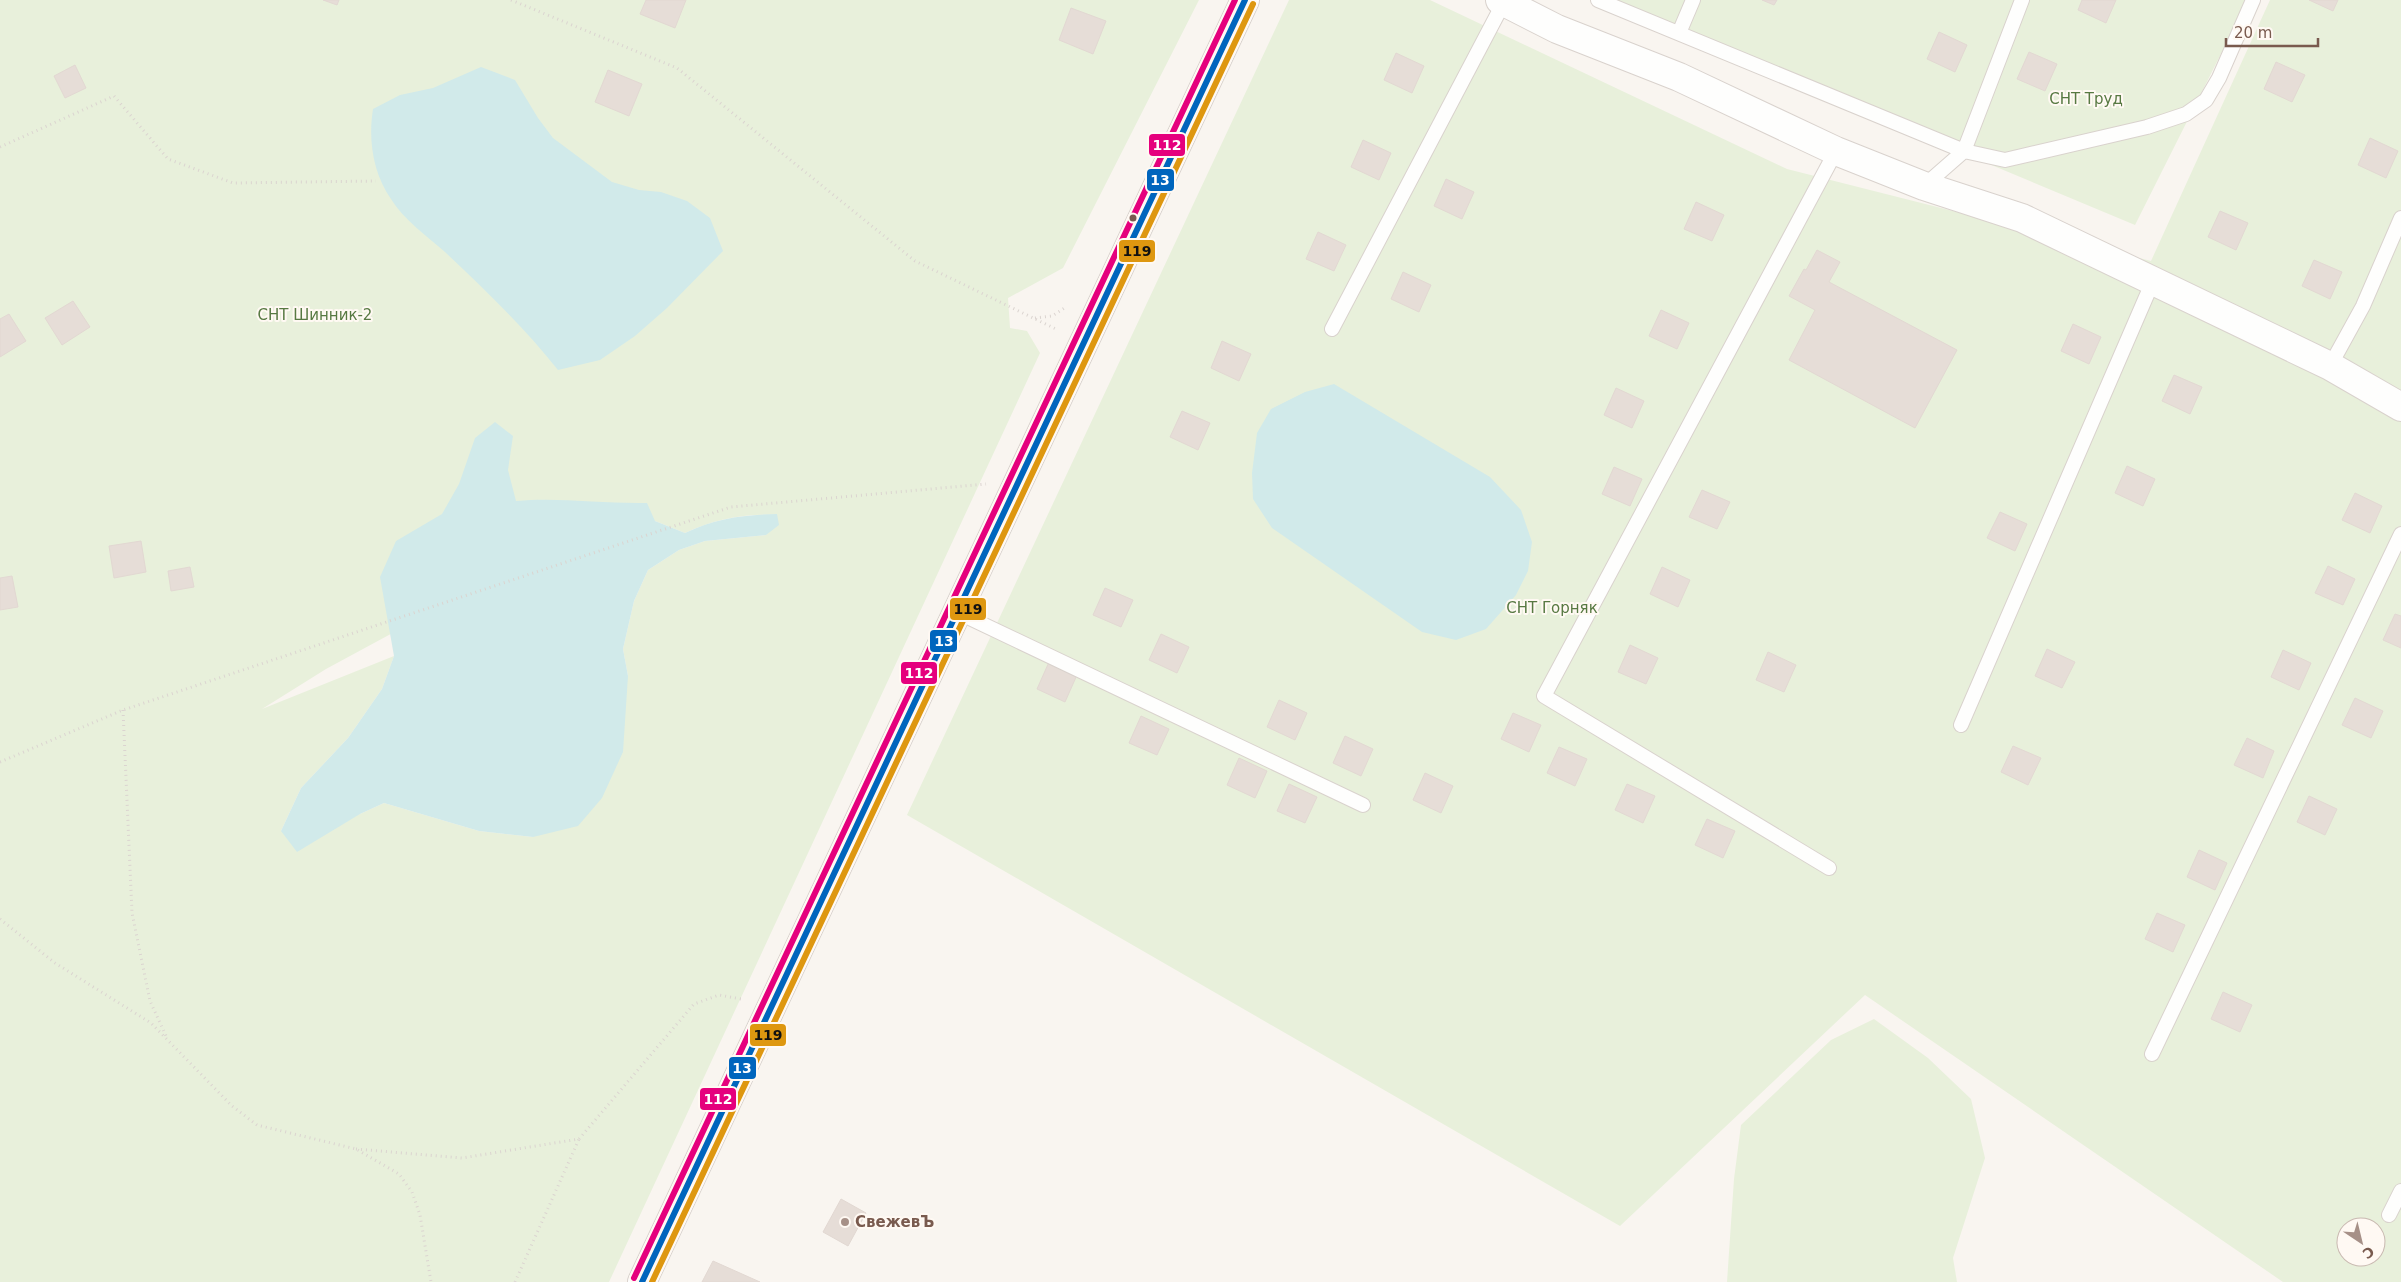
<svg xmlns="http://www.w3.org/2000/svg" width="2401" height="1282" viewBox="0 0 2401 1282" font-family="'DejaVu Sans',sans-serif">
  <rect width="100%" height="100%" fill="#f9f5f0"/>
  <path fill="#e8f0db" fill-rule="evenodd" d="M0,0H1199L1063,268L1008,298L1010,328L1027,331L1040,353L609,1282H0ZM631,504L655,521L685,533C714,519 744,513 777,515L766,535L705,541L679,550L648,570L634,601L623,649L628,676L533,837L479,831L384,803L360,814L281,831L301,788L348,738L382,689L394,656L262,709L326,669Z
    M1289,0H1430L1787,169L2151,261L2270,0H2401V1282H2283L1865,995L1620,1226L907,815ZM2346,1227H2376V1257H2346Z
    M1597,0H2248L2135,225Z
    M1874,1019L1928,1058L1971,1099L1985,1158L1953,1258L1957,1282H1727L1734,1179L1741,1125L1831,1040Z"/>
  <path fill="#d1eaea" d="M481,67L515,80L538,118L553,138L612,182L639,190L661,192L687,201L710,218L723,251L667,308L635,336L600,360L558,370C523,326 485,290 445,252C427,236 404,220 391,199C373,173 368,140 373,109L400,95L433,88Z
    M1334,384L1490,477L1521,510L1532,542L1528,571L1516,595L1486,629L1456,640L1422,632L1272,528L1253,499L1252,473L1257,433L1271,409L1305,392Z
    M495,422L513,436L508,470L516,501C559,497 603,504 647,503L655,521L685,533C717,518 742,515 777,514L779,525L766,535L705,541L679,550L648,570L634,601L623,649L628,676L623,752L602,798L578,826L533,837L479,831L384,803L360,814L297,852L281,831L301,788L348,738L382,689L394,656L380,577L396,541L442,514L459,484L475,438Z"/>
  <path fill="#e6ddd7" stroke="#e2d8d2" d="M323,0H339L337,5Z
    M646,0H686L675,28L640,14Z
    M1762,0H1777L1774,5Z
    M2082,0H2116L2106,23L2078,10Z
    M2309,0H2338L2333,11Z
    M1071,8L1106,21L1093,54L1059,40Z
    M1939,32L1967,45L1955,72L1927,59Z
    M2029,52L2057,64L2045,91L2017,79Z
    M1396,53L1424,66L1412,93L1384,80Z
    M2276,62L2305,75L2292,102L2264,89Z
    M75,65L86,88L65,98L54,76Z
    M608,70L642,84L629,116L595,102Z
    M2370,138L2398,151L2386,178L2358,165Z
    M1363,140L1391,153L1379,180L1351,167Z
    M1446,179L1474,192L1462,219L1434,206Z
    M1696,202L1724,215L1712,241L1684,229Z
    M2220,211L2248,223L2236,250L2208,237Z
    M1318,232L1346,245L1334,271L1306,259Z
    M1817,250L1840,262L1829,282L1957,350L1915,428L1789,360L1815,310L1789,296L1804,269L1806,270Z
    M2314,260L2342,272L2330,299L2302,286Z
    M1403,272L1431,285L1419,312L1391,299Z
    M73,301L90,327L62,345L45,318Z
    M1661,310L1689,323L1677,349L1649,336Z
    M9,314L26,341L0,357V319Z
    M2073,324L2101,337L2089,364L2061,351Z
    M1222,341L1251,354L1239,381L1211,368Z
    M2174,375L2202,387L2190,414L2162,401Z
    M1616,388L1644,401L1632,428L1604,415Z
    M1182,411L1210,423L1198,450L1170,437Z
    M2127,466L2155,479L2143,506L2115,493Z
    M1614,467L1642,479L1630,506L1602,494Z
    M1702,490L1730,502L1717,529L1689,517Z
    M2355,493L2382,506L2370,533L2342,520Z
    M2000,512L2027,524L2015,551L1987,538Z
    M141,541L146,572L114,578L109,546Z
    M2328,566L2355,579L2343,605L2315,593Z
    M190,567L194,587L171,591L168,571Z
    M1662,567L1690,580L1678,607L1650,594Z
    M12,576L18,607L0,610V578Z
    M1105,588L1133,600L1121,627L1093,615Z
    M2395,614L2401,616V648L2383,640Z
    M1161,634L1189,647L1177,673L1149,660Z
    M1630,645L1658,658L1646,684L1618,672Z
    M2047,649L2075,662L2062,688L2035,676Z
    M2283,650L2311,663L2299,690L2271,677Z
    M1768,652L1796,665L1784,692L1756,680Z
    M1049,662L1077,675L1065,702L1037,689Z
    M2355,698L2383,711L2371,738L2342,725Z
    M1279,700L1307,713L1295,740L1267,727Z
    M1513,713L1541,725L1529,752L1501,739Z
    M1141,716L1169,729L1157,755L1129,743Z
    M1345,736L1373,749L1361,776L1333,763Z
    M2247,738L2274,751L2263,778L2234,765Z
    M2013,746L2041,758L2028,785L2001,772Z
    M1559,747L1587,759L1575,786L1547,773Z
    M1239,758L1267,771L1255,798L1227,785Z
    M1425,773L1453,786L1441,813L1413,800Z
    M1289,784L1317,797L1305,823L1277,811Z
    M1627,784L1655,796L1643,823L1615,810Z
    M2309,796L2337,809L2325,835L2297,822Z
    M1707,819L1735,831L1723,858L1695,845Z
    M2199,850L2227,863L2215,890L2187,877Z
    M2157,913L2185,925L2173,952L2145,939Z
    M2223,992L2252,1005L2240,1032L2211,1019Z
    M841,1199L866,1213L848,1246L823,1232Z
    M713,1261L760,1282H702Z"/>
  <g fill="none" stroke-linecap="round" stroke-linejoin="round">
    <g stroke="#d9d2cd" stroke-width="16">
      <path id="service" d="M1598,0L1964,151L2005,160L2147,127L2186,114L2206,100L2219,78L2253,0
        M1679,33L1693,0
        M1924,186L1964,151L2022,0
        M1332,329L1504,2
        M2330,366L2363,306L2401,218
        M957,612L1363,805
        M1961,725L2153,281
        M1829,868L1544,696L1836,151
        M2152,1054L2401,534
        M2389,1215L2401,1191"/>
    </g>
    <g stroke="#d9d2cd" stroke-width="30">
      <path id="minor" d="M1500,0L1557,29L1679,77L1836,151L1924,186L2022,218L2330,366L2401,407"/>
    </g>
    <g stroke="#d9d2cd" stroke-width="30">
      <path id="tertiary" d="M642,1282L1245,0"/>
    </g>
    <path stroke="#dbd4d0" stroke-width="3" stroke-dasharray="1 4" stroke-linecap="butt" d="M511,0L677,68L915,261L1058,330
      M0,147L114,96L168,159L233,183L376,181
      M1035,318L1052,316L1066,307
      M123,710L132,913L150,1001L167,1038
      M0,762L123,710L731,507L986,484
      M0,919L55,963L151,1023L232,1106L257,1125L356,1149L399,1174L412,1192L420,1215L431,1282
      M356,1149L462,1158L579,1139L694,1004L719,995L741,999
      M515,1282L579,1139"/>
    <use href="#service" stroke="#fefefd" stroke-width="14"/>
    <use href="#minor" stroke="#fefefd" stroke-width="28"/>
    <use href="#tertiary" stroke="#fefefd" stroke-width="28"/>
    <g stroke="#fff9f3" stroke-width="10">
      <path id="bus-1" d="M642,1282L1245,0"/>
    </g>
    <g stroke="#fff9f3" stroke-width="10">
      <path id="bus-2" d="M652,1282L1253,4"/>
    </g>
    <g stroke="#fff9f3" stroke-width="10">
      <path id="bus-3" d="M634,1278L1235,0"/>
    </g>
    <use href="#bus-1" stroke="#0065bd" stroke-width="6"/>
    <use href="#bus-2" stroke="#de9710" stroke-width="6"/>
    <use href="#bus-3" stroke="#e5007d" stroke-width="6"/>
  </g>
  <circle fill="#795a4e" stroke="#fff9f3" stroke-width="2" cx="1133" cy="218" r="4.5"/>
  <circle fill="#a69087" stroke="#fff9f3" stroke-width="2" cx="845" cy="1222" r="5"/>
  <g text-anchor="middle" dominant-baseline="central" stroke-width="4" stroke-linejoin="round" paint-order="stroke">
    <g font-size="15" fill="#577942" stroke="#fff9f3">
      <text x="2086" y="99">СНТ Труд</text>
      <text x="315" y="315">СНТ Шинник-2</text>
      <text x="1552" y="608">СНТ Горняк</text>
    </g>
    <g font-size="15" font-weight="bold" fill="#795a4e" stroke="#fff9f3" text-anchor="start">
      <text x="855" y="1222">СвежевЪ</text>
    </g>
  </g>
  <g stroke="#fff9f3" stroke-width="2">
    <rect x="1148" y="133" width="38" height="24" rx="5" fill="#e5007d"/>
    <rect x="1146" y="168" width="29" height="24" rx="5" fill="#0065bd"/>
    <rect x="1118" y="239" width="38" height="24" rx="5" fill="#de9710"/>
    <rect x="949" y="597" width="38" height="24" rx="5" fill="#de9710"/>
    <rect x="929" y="629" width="29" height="24" rx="5" fill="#0065bd"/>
    <rect x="900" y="661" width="38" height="24" rx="5" fill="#e5007d"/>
    <rect x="749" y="1023" width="38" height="24" rx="5" fill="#de9710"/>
    <rect x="728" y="1056" width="29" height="24" rx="5" fill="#0065bd"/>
    <rect x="699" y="1087" width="38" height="24" rx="5" fill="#e5007d"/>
  </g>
  <g font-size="14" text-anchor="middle" font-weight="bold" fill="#fff">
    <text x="1167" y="150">112</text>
    <text x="1160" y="185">13</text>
    <text x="944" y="646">13</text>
    <text x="919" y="678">112</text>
    <text x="742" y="1073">13</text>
    <text x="718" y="1104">112</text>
  </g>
  <g font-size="14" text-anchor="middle" font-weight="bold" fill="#111">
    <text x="1137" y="256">119</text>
    <text x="968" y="614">119</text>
    <text x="768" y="1040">119</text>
  </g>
  <g transform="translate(2361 1242) rotate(145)"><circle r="24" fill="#fff9f3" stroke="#c9b9b1"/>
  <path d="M0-4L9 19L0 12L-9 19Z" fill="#a69087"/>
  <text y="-8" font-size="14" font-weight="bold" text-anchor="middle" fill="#795a4e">С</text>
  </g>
  <path d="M2226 38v8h92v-8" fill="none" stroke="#795a4e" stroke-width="2.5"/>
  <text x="2234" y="38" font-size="15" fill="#795a4e" stroke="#fff9f3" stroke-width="4" paint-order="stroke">20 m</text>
</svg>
